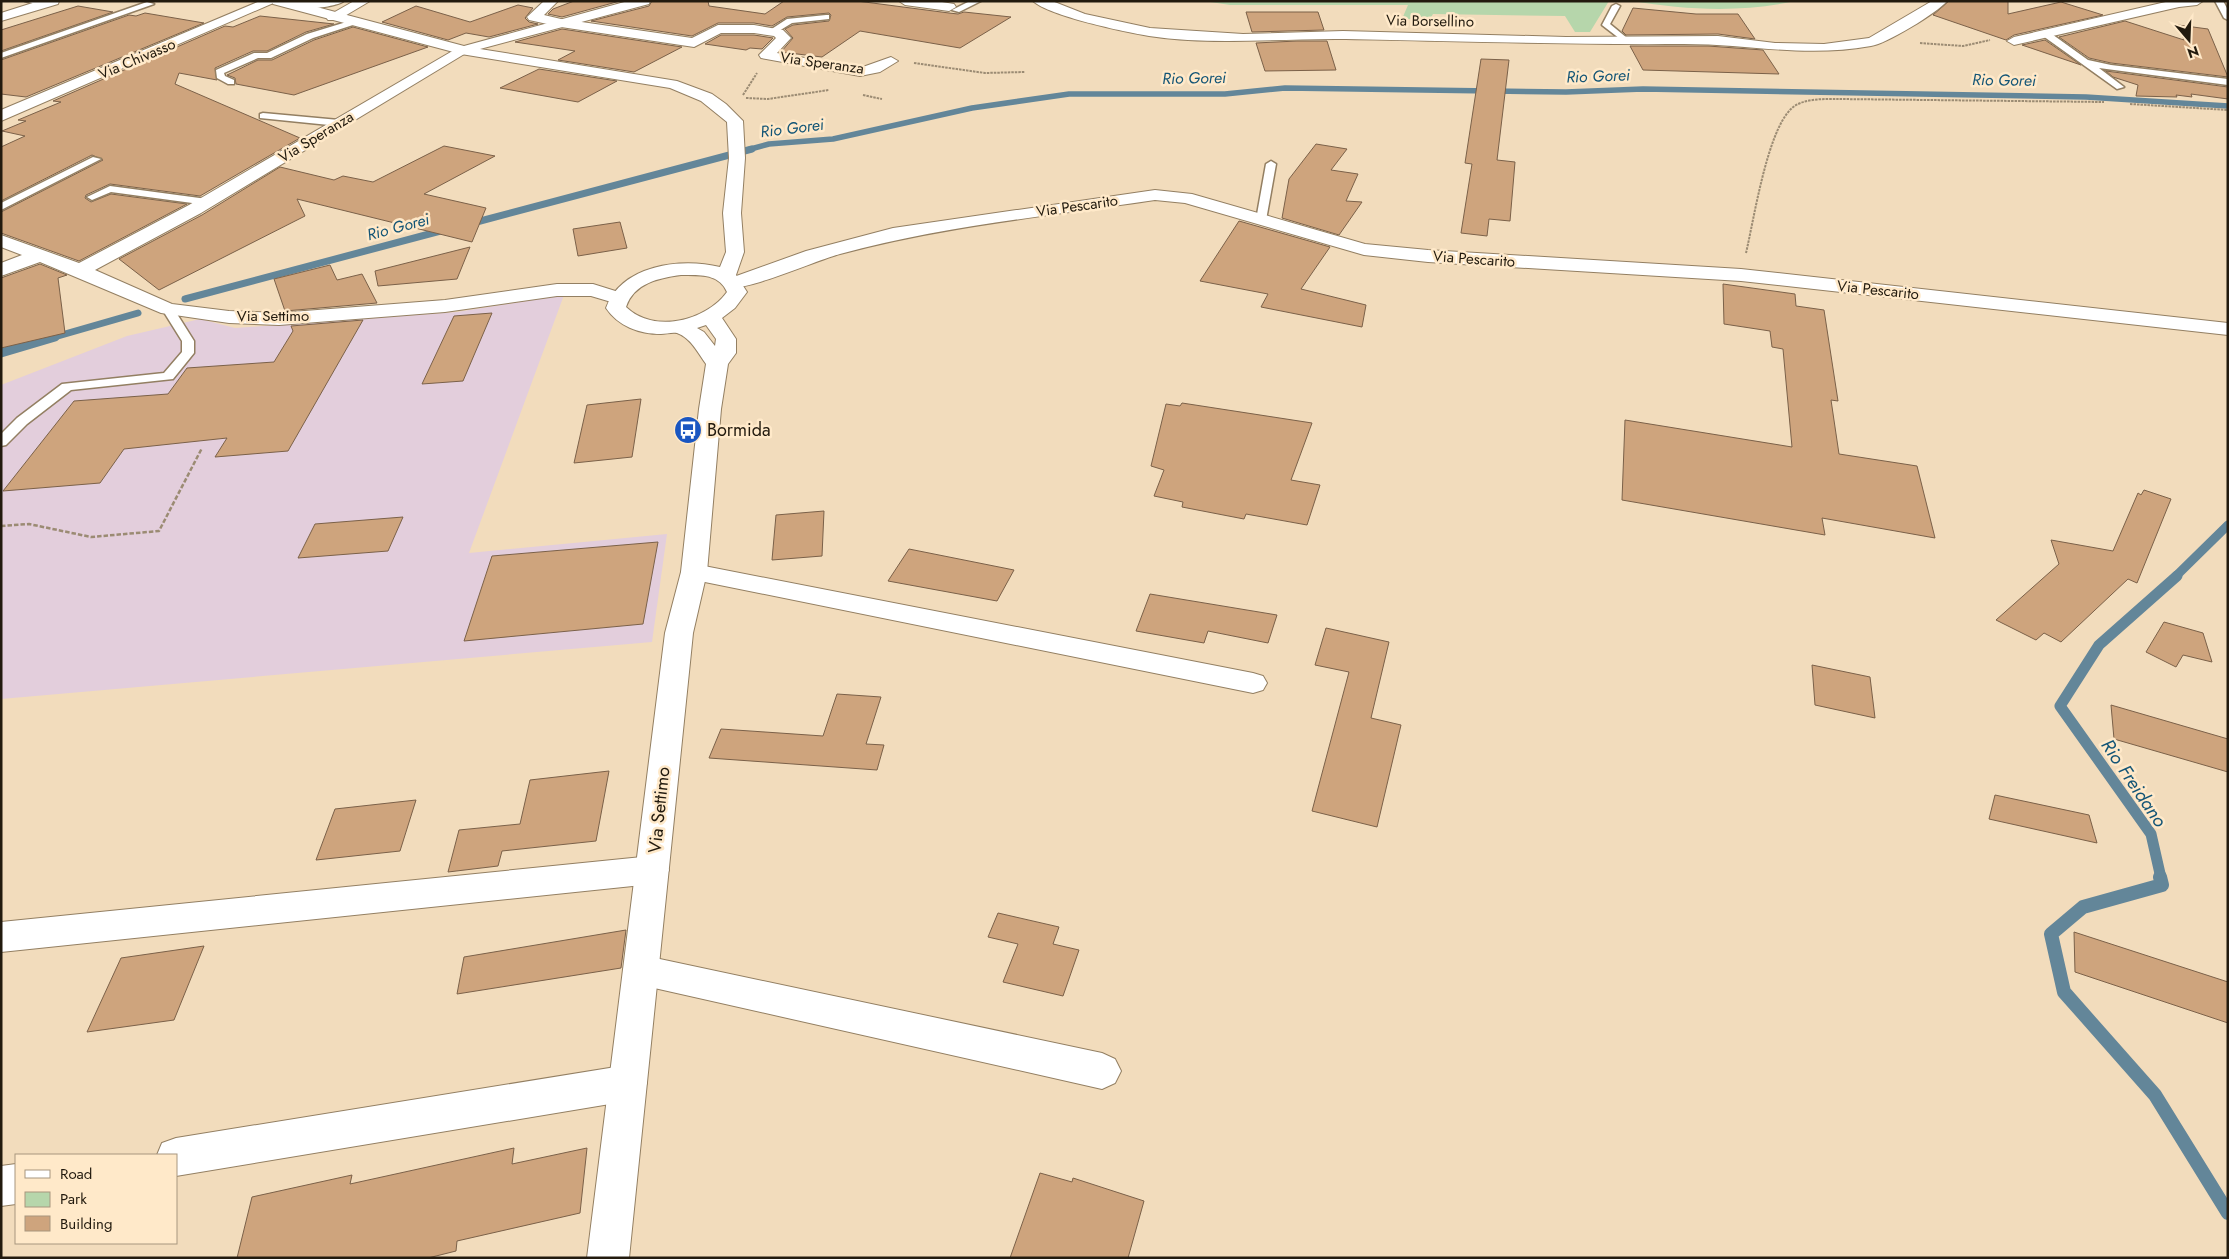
<svg xmlns="http://www.w3.org/2000/svg" width="2229" height="1259" viewBox="0 0 2229 1259" font-family="Jost,sans-serif">
  <rect width="100%" height="100%" fill="#f2dcbc"/>
  <path fill="#e3cedc" d="M564,295L469,553L667,534L652,642L1,699V385L127,336L200,319L235,328L457,312Z"/>
  <path fill="#b6d6ab" d="M1204,1H1609L1590,32H1575L1565,16L1433,14L1430,19H1402L1408,5H1230Z
    M1633,1H1795C1743,13 1684,10 1633,1Z"/>
  <g fill="none" stroke-linecap="round" stroke-linejoin="round">
    <path stroke="#638699" stroke-width="5.5" d="M747,150L769,144L833,139L972,108L1069,94H1225L1285,88L1566,92L1643,89L2086,97L2228,106"/>
    <path stroke="#638699" stroke-width="7" d="M469,224L752,149
      M185,299L448,229
      M51,338L138,313"/>
    <path stroke="#638699" stroke-width="9" d="M1,353L55,337
      M2175,577L2228,525"/>
    <path stroke="#638699" stroke-width="11" d="M2161,878L2151,834L2060,706L2099,645L2177,576"/>
    <path stroke="#638699" stroke-width="14" d="M2160,877L2162,885L2083,907L2051,934L2064,992L2155,1095L2228,1213"/>
  </g>
  <path fill="#cea47d" stroke="#7b6149" d="M574,1H620L562,17L548,14L553,9Z
    M652,1H708L709,6L765,14L784,1H857L949,13L958,14L964,12L1011,17L960,48L860,31L822,57L781,52L793,38L785,29L793,25L829,21L831,15L829,13L787,17L772,26L754,23H718L692,36L591,21L649,6Z
    M1949,1H2008V14L2061,2L2103,15L2014,35L2006,40L1933,15Z
    M518,5L533,8L525,18L529,22L538,24L489,37L466,33L448,40L382,22L416,6L470,22Z
    M78,6L113,12L1,51V30Z
    M1633,8L1696,14H1738L1755,39L1718,34L1626,35L1622,31Z
    M1246,12H1318L1324,30L1252,32Z
    M145,13L204,23L26,97L1,94V60L129,15L136,16Z
    M260,16L334,24L306,32L267,51H253L215,68L217,80L179,73L175,84L300,138L200,196L110,184L86,195L85,198L91,202L111,194L187,204L79,261L1,233V212L103,160L92,155L1,201V147L25,136L2,131L26,121L18,120L61,102L53,101L225,26L233,27Z
    M2125,21L2184,40L2178,25L2208,29L2228,77L2111,63L2089,58L2059,37Z
    M353,27L428,47L294,95L236,84L235,78L227,75L258,60H272L314,40Z
    M562,29L682,47L634,72L558,60L575,51L515,42Z
    M721,35H754L773,38L762,49L750,48L746,50L705,44Z
    M2045,40L2081,65L2022,45Z
    M1297,41H1327L1336,70L1265,71L1256,43Z
    M1630,46H1708L1763,50L1779,74L1643,70Z
    M1481,59L1509,60L1497,160L1515,162L1510,221L1489,219L1487,236L1461,233L1472,164L1465,163Z
    M539,69L617,81L578,102L500,88Z
    M2106,71L2228,87V99L2191,94L2192,97L2176,95L2177,97L2136,96L2138,85L2113,77Z
    M1316,144L1347,149L1331,170L1358,174L1346,201L1362,202L1339,235L1282,218L1289,179Z
    M444,146L495,156L424,194L486,208L472,242L297,199L305,216L159,290L119,259L202,215L280,167L334,180L343,176L373,182Z
    M1239,221L1330,247L1301,289L1366,305L1362,327L1261,307L1268,294L1200,281Z
    M620,222L627,248L578,256L573,229Z
    M470,247L457,279L378,286L375,271Z
    M40,264L67,275L58,278L65,333L1,348V278Z
    M330,265L337,280L362,274L377,303L285,311L274,279Z
    M1723,284L1795,294L1796,306L1824,310L1838,401L1831,400L1839,454L1917,466L1935,538L1822,518L1825,535L1622,500L1625,420L1792,447L1783,349L1772,347L1770,331L1724,324Z
    M492,313L463,381L422,384L454,316Z
    M363,320L288,451L215,457L227,438L124,449L100,483L3,491L74,401L168,394L187,368L274,362L293,331L291,326Z
    M641,399L632,457L574,463L587,405Z
    M1182,403L1312,423L1291,480L1320,485L1307,525L1246,514L1244,519L1182,507L1183,502L1154,496L1164,470L1151,466L1166,404L1180,406Z
    M2144,490L2171,499L2137,583L2128,579L2061,642L2044,633L2036,640L1996,620L2059,564L2051,540L2113,551L2138,493L2141,495Z
    M824,511L822,556L772,560L776,515Z
    M403,517L388,551L298,558L315,524Z
    M658,542L643,624L464,641L492,556Z
    M909,549L1014,570L997,601L888,581Z
    M1150,594L1277,615L1268,643L1208,631L1204,643L1136,631Z
    M2164,622L2203,633L2212,662L2183,655L2176,667L2146,652Z
    M1326,628L1389,642L1371,718L1401,725L1377,827L1312,811L1349,672L1315,665Z
    M1812,665L1870,677L1875,718L1815,705Z
    M837,694L881,697L866,744L884,745L877,770L709,758L721,729L823,736Z
    M2111,705L2228,739V772L2114,739Z
    M609,771L596,841L502,851L498,866L448,872L459,830L520,824L530,780Z
    M1995,795L2089,815L2097,843L1989,819Z
    M416,800L400,851L316,860L335,809Z
    M998,913L1059,927L1053,944L1079,950L1063,996L1003,982L1018,944L988,937Z
    M626,930L621,968L457,994L464,957Z
    M2074,932L2228,982V1023L2075,972Z
    M204,946L174,1020L87,1032L121,958Z
    M514,1148L512,1164L587,1148L580,1213L457,1241L456,1251L428,1258H237L252,1197L352,1175L350,1184Z
    M1040,1173L1072,1182L1073,1178L1144,1201L1128,1258H1010Z"/>
  <g fill="none" stroke-linecap="round" stroke-linejoin="round">
    <g stroke="#937f62" stroke-width="3">
      <path id="service" d="M25,1H41L47,4L43,6Z
        M970,1H981L959,12L952,10Z
        M2215,1H2223L2228,10V20L2224,18Z
        M147,2L154,4L1,58V53Z
        M1616,4L1620,6L1610,24L1627,38V42H1624L1602,25L1612,6Z
        M826,15H829V19L792,23L774,34L767,32L787,19Z
        M353,20H356V24L313,38L271,58H258L224,73L225,76L234,80V84H228L217,78L216,70L254,53H267L307,34Z
        M2043,32H2049L2088,60L2111,65L2228,79V85L2099,68L2124,87L2117,89L2043,36Z
        M263,113L339,120L344,123L339,126L260,118V114Z
        M93,157L101,159L1,210V203Z
        M1271,161L1276,164L1266,220L1261,223L1256,220L1266,164Z
        M110,186L207,199L212,202L207,205L111,192L92,200L87,197Z
        M168,305L172,306L194,341V353L173,379L71,390L27,424L6,445L1,446V434L17,418L62,384L164,373L182,352V341L162,309Z"/>
    </g>
    <g stroke="#937f62" stroke-width="2">
      <path id="minor" d="M39,1H59L58,4L1,21V13Z
        M260,1H278L1,121V110Z
        M302,1H344C338,7 294,12 288,6L290,3Z
        M354,1H370L338,20H328L326,17Z
        M544,1H558L544,15L561,19L692,38L718,25H754L783,30L791,38L777,53L860,68L891,57L898,61L880,72L860,76L761,58L759,55L776,38L774,36L754,33H721L694,47L561,27L529,20L527,17Z
        M899,1H936L954,4L956,7L949,11L905,5Z
        M1033,1H1052L1085,14L1150,28L1243,34L1343,31L1566,37L1718,36L1775,43L1824,44L1869,38L1932,1H1947C1937,13 1886,44 1871,46C1805,58 1749,44 1684,44C1571,45 1459,41 1346,39C1280,38 1214,46 1149,36C1125,32 1049,16 1033,1Z
        M2170,1H2203L2197,5L2179,7L2014,45L2007,41L2014,37Z
        M461,46L466,47L468,50L466,53L201,213L95,270L172,304L229,311L279,313L445,300L557,284H593L625,294L628,298L625,302L618,304L591,296H557L445,312L279,325L229,323L161,313L40,262L1,276V263L22,255L1,247V235L79,263L189,205Z
        M1155,190L1192,194L1365,244L1428,250L1741,269L2228,323V335L1741,281L1428,262L1364,255L1185,203L1155,200C1050,216 943,226 840,254C817,260 746,292 728,287L725,283L728,279L806,251L893,228Z
        M694,564L1253,673L1263,676L1267,683L1263,690L1253,693L685,578L681,572L685,566Z
        M652,856L664,860L669,870L664,880L652,884L1,952V922Z
        M641,955L1102,1053L1115,1059L1121,1071L1115,1083L1102,1089L641,985L629,981L623,970L629,959Z
        M628,1065L641,1070L647,1083L641,1096L628,1101L176,1176V1155H157L162,1143L176,1138Z
        M16,1164V1204L1,1206V1166Z"/>
    </g>
    <g stroke="#937f62" stroke-width="2">
      <path id="tertiary" d="M272,1H294L464,46L628,1H650L649,4L480,49L677,81L712,94L726,104L743,121L745,158L741,213L744,252L736,275L747,292L735,308L722,318L736,339V353L728,364L721,409L707,572L693,633L629,1258H587L665,633L681,572L699,409L706,364C698,353 691,338 677,333C672,332 666,334 661,334C639,334 618,326 606,308C621,265 681,257 720,267L726,252L723,213L729,158L727,122L701,101L670,88L461,54L273,4ZM681,275C698,275 719,273 727,292C706,321 654,334 626,307C634,283 659,278 681,275ZM706,325L716,339L715,346L704,332L697,328Z"/>
    </g>
    <path stroke="#9b8b73" stroke-width="2" stroke-dasharray="2.5 1" stroke-linecap="butt" d="M1920,43L1963,46L1990,40
      M914,63L985,73L1025,72
      M743,95L757,73
      M863,95L882,99
      M746,98L768,99L829,90
      M2130,104L2228,110
      M1746,253C1754,219 1767,132 1791,109C1802,98 1824,99 1839,99L2104,102"/>
    <path stroke="#9b8b73" stroke-width="2.5" stroke-dasharray="4.5 2" stroke-linecap="butt" d="M1,526L29,524L91,537L159,531L202,448"/>
    <use href="#service" fill="#fff" fill-rule="evenodd"/>
    <use href="#minor" fill="#fff" fill-rule="evenodd"/>
    <use href="#tertiary" fill="#fff" fill-rule="evenodd"/>
  </g>
  <defs>
    <g id="bus-disc" transform="scale(1.4375)"><circle r="9.5" fill="#1a56c1" stroke="#ffe9c9"/><path d="M-5-6H5V4H4V6H2V4H-2V6H-4V4H-5ZM-3.5-4V0h7V-4ZM-3.5 1.2v1.5H-2V1.2ZM2 1.2v1.5H3.5V1.2Z" fill="#fff"/></g>
  </defs>
  <g fill-rule="evenodd">
    <use href="#bus-disc" x="688" y="430"/>
  </g>
  <g text-anchor="middle" dominant-baseline="central" stroke-width="5" stroke-linejoin="round" paint-order="stroke">
    <g font-size="15" fill="#221a0e" stroke="#ffe9c9">
      <text transform="translate(1430 21) rotate(1)">Via Borsellino</text>
      <text transform="translate(137 59) rotate(-23)">Via Chivasso</text>
      <text transform="translate(822 63) rotate(8)">Via Speranza</text>
      <text transform="translate(316 137) rotate(-31)">Via Speranza</text>
      <text transform="translate(1077 206) rotate(-8)">Via Pescarito</text>
      <text transform="translate(1474 259) rotate(4)">Via Pescarito</text>
      <text transform="translate(1878 290) rotate(6)">Via Pescarito</text>
      <text x="273" y="316">Via Settimo</text>
    </g>
    <g font-size="16" font-style="italic" fill="#145576" stroke="#ffe9c9">
      <text transform="translate(1598 76) rotate(-2)">Rio Gorei</text>
      <text transform="translate(1194 78) rotate(-1)">Rio Gorei</text>
      <text transform="translate(2004 80) rotate(1)">Rio Gorei</text>
      <text transform="translate(792 128) rotate(-7)">Rio Gorei</text>
      <text transform="translate(398 227) rotate(-15)">Rio Gorei</text>
    </g>
    <g font-size="18" fill="#221a0e" stroke="#ffe9c9" text-anchor="start">
      <text x="707" y="430">Bormida</text>
    </g>
    <g font-size="18" fill="#221a0e" stroke="#ffe9c9">
      <text transform="translate(659 810) rotate(-84)">Via Settimo</text>
    </g>
    <g font-size="19" font-style="italic" fill="#145576" stroke="#ffe9c9">
      <text transform="translate(2134 783) rotate(56)">Rio Freidano</text>
    </g>
  </g>
  <rect width="2229" height="1259" fill="none" stroke="#221a0e" stroke-width="5"/>
  <rect x="15" y="1154" width="162" height="90" fill="#ffe9c9" stroke="#a7967e"/>
  <rect x="25" y="1170" width="25" height="8" fill="#ffffff" stroke="#a7967e"/>
  <text x="60" y="1179" font-size="15" fill="#221a0e">Road</text>
  <rect x="25" y="1192" width="25" height="15" fill="#b6d6ab" stroke="#a7967e"/>
  <text x="60" y="1204" font-size="15" fill="#221a0e">Park</text>
  <rect x="25" y="1216" width="25" height="15" fill="#cea47d" stroke="#a7967e"/>
  <text x="60" y="1229" font-size="15" fill="#221a0e">Building</text>
  <g transform="translate(2189 40) rotate(161)" stroke="#ffe9c9" stroke-width="4" paint-order="stroke">
  <path d="M0-4L9 19L0 12L-9 19Z" fill="#221a0e"/>
  <text y="-8" font-size="14" font-weight="bold" text-anchor="middle" fill="#221a0e">N</text>
  </g>
</svg>
